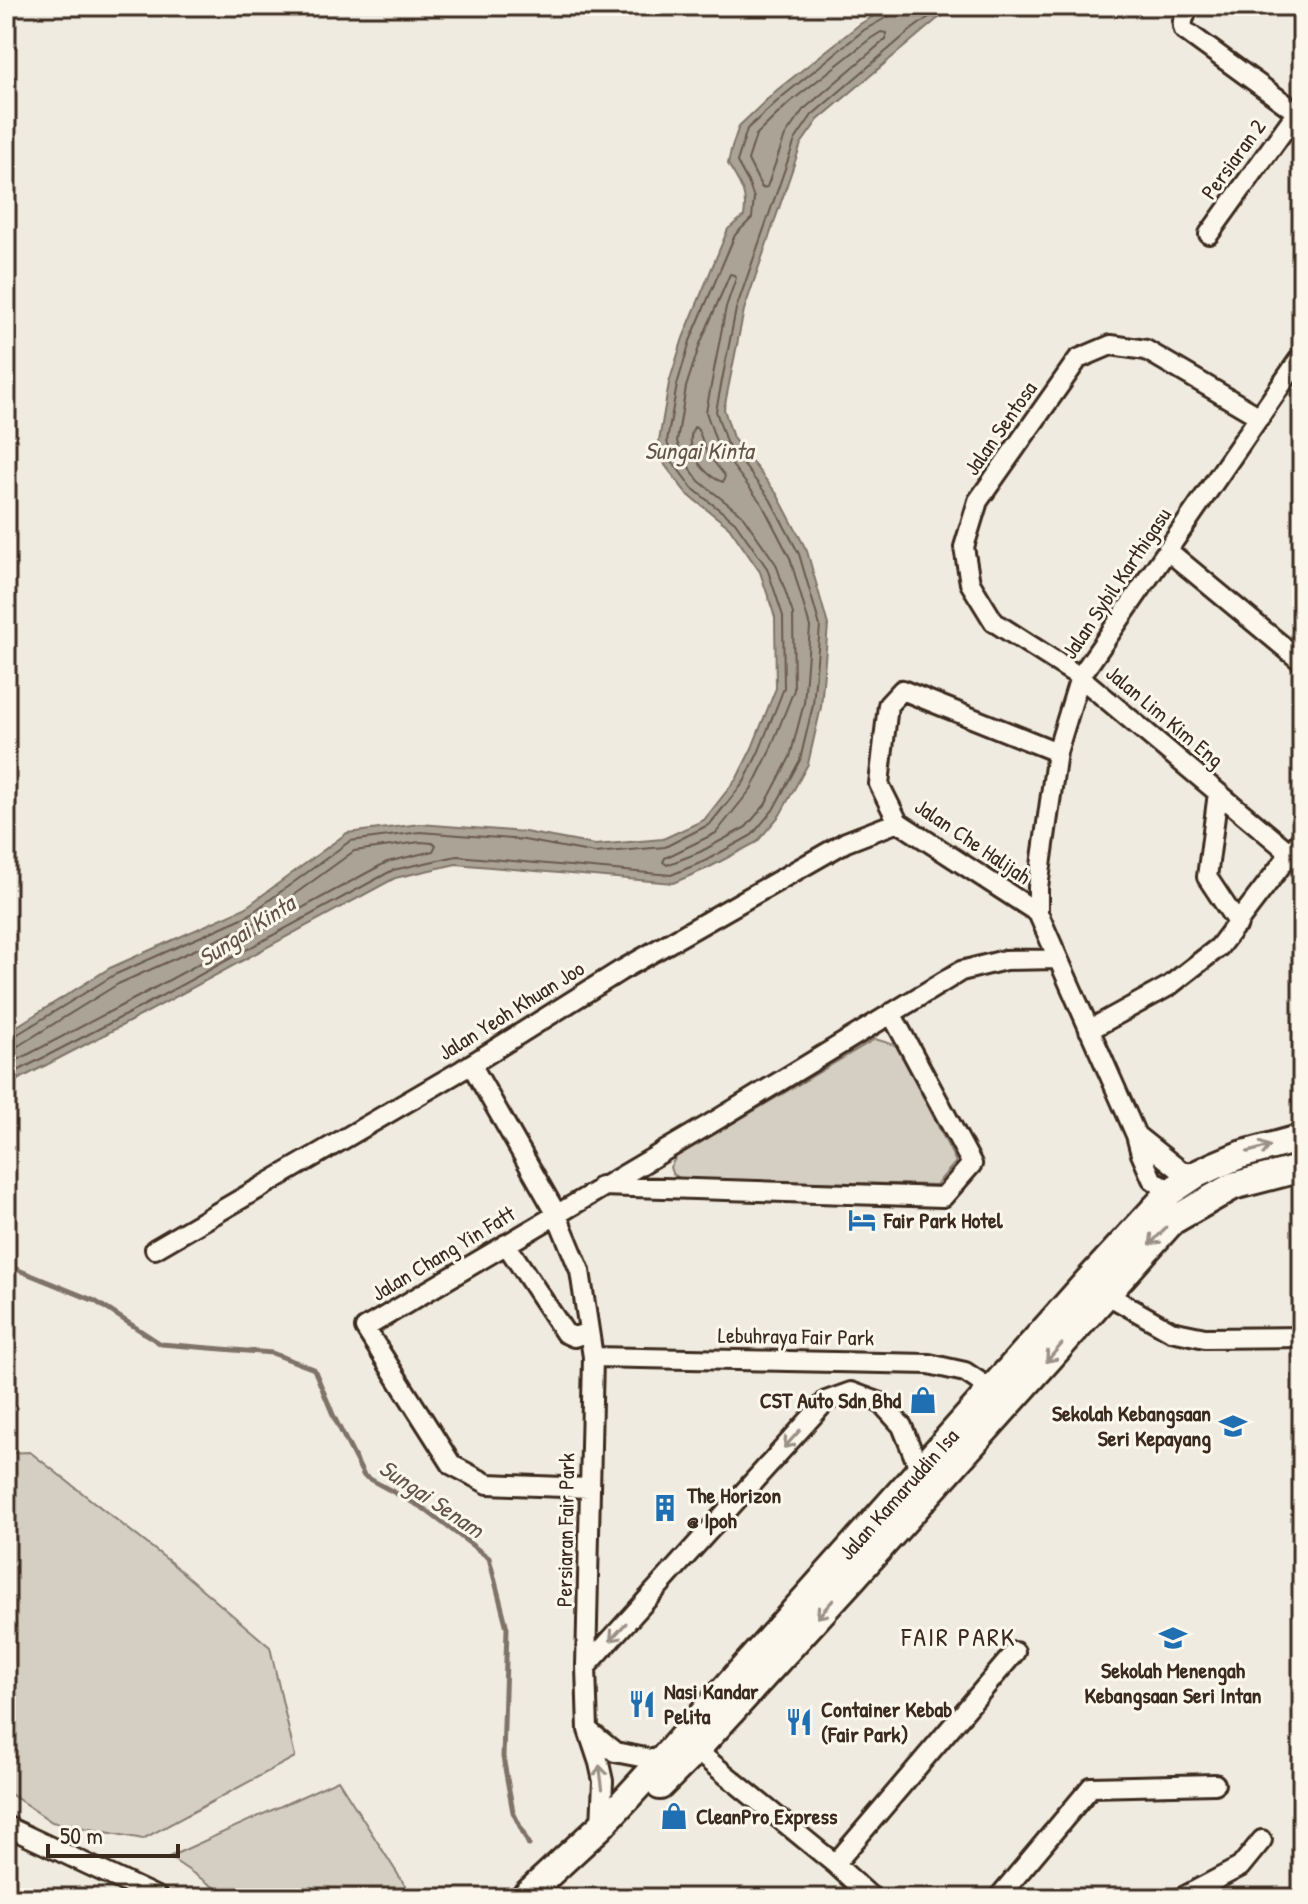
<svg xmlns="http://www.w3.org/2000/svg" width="1308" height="1904" viewBox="0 0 1308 1904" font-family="'Patrick Hand',sans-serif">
  <rect width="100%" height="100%" fill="#f0ebe0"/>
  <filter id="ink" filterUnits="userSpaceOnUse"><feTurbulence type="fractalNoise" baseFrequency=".0125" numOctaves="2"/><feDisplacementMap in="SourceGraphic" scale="16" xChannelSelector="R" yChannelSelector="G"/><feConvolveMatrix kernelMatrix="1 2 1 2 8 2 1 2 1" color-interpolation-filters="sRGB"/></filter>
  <g filter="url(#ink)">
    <path fill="#d5cec3" stroke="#887c70" stroke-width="2" d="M875,1039L898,1046L956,1162L936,1185L681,1179L672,1173L670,1167L676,1157Z
      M30,1452L169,1561L270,1647L295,1757L143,1839L52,1822L6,1791V1453Z
      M338,1780L413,1898H230L169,1857Z"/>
    <path fill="#aca397" stroke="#7f7367" stroke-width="2" d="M891,6H959L936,20L916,37L818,120L801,144L744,310L724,409L733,438L777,494L807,551L828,625L821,707L808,764L780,815L757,842L708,868L673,883L456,864L395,878L142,1015L6,1086V1033L110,968L245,908L347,833L420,824L525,832L595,845L663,839L704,820L737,778L752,748L776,688L775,617L760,572L729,527L687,494L665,465L659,441L669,383L683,338L728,229L744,216C748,193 740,184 728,164L731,150L739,126L777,90L860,24Z"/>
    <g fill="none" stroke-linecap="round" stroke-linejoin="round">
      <path stroke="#685a4e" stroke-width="2" d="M881,32L886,33V39L803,110L785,136L767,187L762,188L748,160L756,135L789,103L870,39Z
        M730,274L734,275L736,278L726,307L706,412L718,447L762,504L790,558L810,627L804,703L790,757L765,805L746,827L700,852L667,865L663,862L665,858L716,833L751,789L768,755L794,690L793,614L776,564L742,515L699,481L682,457L677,441L686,387L700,344Z
        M694,427L698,429L707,453L725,476L723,482C703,476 683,447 694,427Z
        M6,1039L13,1037L114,975L249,915L350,841L420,832L524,840L595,853L665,847L710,824L744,782L759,751L784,688L783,616L767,568L735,522L692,488L672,461L667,441L677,385L690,341L735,235L752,218L754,198L748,182L737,162L747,129L783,96L864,30L889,16L893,11V6
        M6,1049L18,1046L118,984L255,923L354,851L420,842L433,843L436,845L433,851L387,862L134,999L6,1066
        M6,1077L139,1008L393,870L457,856L671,875L705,861L752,835L773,810L800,760L813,705L820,626L799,554L770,499L726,442L716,411L736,309L795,140L812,115L911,30L944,6"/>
      <path stroke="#7f7367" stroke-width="5" d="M6,1265L95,1301L161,1344L272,1353L314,1369L334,1417L364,1476L423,1508L489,1558L507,1628L503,1757L513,1812L529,1845"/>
      <g stroke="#3b2a1e" stroke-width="24">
        <path id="minor" d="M1190,6C1186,14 1180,21 1184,30L1302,116
          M1209,234L1297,112
          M1260,417L1146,350L1111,345L1078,359L978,501L964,547L970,583L994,622L1080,677L1290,853
          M1167,550L1302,662
          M1218,793L1207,877L1238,924
          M1038,913L898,822L879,784L888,705L902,690L1057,752
          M1089,1030L1169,986L1219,947L1302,838
          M471,1064L556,1213L580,1271L593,1357L586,1667L588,1730L599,1763L603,1781L601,1826
          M1136,1135L1181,1171L1197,1174
          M601,1186L943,1197L972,1164L891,1013
          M1170,1192L1152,1179L1141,1154L1136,1135L1038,913V887L1057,752L1080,677L1302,355
          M506,1244L565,1333L574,1337L589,1332
          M155,1249L462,1070L620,971L846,842L898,822
          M1106,1294L1171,1331L1205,1338L1302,1337
          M593,1357L929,1364L965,1372L992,1390
          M589,1488L488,1484L452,1465L365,1328L715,1121L961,971L1005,960L1058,959
          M586,1667L826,1401L851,1392L881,1403L902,1426L920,1471
          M588,1730L615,1752L661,1761
          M687,1743L835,1864L872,1898
          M6,1826L159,1898
          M835,1864L1015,1652
          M998,1898L1091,1787L1215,1784
          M1181,1898L1240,1867L1262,1840"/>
      </g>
      <g stroke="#3b2a1e" stroke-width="32">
        <g id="secondary">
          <path d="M660,1786L696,1750L853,1578L1172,1221L1233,1186L1302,1168"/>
          <path id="s1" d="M523,1898L601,1826L661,1761L1088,1281L1170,1192L1197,1174L1216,1165L1240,1155L1302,1138"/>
        </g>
      </g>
      <use href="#minor" stroke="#fbf7ec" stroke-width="18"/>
      <use href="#secondary" stroke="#fbf7ec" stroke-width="26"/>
    </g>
    <defs><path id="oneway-shaft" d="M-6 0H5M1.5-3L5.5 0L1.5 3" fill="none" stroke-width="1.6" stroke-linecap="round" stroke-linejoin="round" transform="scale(2)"/></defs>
    <g stroke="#9b9085">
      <use href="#oneway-shaft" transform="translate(1259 1149) rotate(-15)"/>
      <use href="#oneway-shaft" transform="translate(1158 1236) rotate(133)"/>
      <use href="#oneway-shaft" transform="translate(1054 1353) rotate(131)"/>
      <use href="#oneway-shaft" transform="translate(792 1439) rotate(132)"/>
      <use href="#oneway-shaft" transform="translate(825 1609) rotate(132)"/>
      <use href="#oneway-shaft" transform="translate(618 1632) rotate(132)"/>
      <use href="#oneway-shaft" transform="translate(601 1777) rotate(-97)"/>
    </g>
  </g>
  <defs>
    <g id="hotel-bare" transform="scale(2.16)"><path d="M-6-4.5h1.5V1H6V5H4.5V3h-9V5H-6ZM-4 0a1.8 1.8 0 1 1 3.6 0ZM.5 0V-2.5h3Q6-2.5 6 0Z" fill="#1f6fb2" stroke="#fbf7ec" stroke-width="2.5" paint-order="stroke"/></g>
    <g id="shop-bare" transform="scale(2.16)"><path d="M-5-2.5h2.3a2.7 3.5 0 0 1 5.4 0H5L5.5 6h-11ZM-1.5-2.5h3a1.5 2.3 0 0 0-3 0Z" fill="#1f6fb2" stroke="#fbf7ec" stroke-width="2.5" paint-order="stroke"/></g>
    <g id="school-bare" transform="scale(2.16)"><path d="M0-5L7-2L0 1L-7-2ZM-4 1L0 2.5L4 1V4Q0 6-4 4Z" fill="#1f6fb2" stroke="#fbf7ec" stroke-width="2.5" paint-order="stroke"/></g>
    <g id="building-bare" transform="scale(2.16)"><path d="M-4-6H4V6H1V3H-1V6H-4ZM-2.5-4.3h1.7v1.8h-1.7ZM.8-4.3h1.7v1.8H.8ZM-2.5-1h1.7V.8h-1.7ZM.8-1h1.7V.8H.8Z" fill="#1f6fb2" stroke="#fbf7ec" stroke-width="2.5" paint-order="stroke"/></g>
    <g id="restaurant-bare" transform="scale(2.16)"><path d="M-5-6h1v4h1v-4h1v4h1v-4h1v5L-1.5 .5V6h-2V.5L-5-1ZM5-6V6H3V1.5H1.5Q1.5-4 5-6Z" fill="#1f6fb2" stroke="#fbf7ec" stroke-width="2.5" paint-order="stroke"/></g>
  </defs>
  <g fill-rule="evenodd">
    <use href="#hotel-bare" x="862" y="1220"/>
    <use href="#shop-bare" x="923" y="1400"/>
    <use href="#school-bare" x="1233" y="1426"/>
    <use href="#building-bare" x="665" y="1508"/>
    <use href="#school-bare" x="1173" y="1638"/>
    <use href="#restaurant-bare" x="642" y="1704"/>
    <use href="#restaurant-bare" x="799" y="1722"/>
    <use href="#shop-bare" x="674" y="1816"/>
  </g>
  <g text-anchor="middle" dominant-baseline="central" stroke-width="6" stroke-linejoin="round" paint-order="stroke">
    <g font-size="22" fill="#3b2a1e" stroke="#fbf7ec">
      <text transform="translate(1233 159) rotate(-54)">Persiaran 2</text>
      <text transform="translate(1000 428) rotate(-55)">Jalan Sentosa</text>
      <text transform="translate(1116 583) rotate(-56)">Jalan Sybil Karthigasu</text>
      <text transform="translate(1165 716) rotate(40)">Jalan Lim Kim Eng</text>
      <text transform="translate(973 841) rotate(34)">Jalan Che Halijah</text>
      <text transform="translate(511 1010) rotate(-32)">Jalan Yeoh Khuan Joo</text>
      <text transform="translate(443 1253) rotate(-31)">Jalan Chang Yin Fatt</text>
      <text transform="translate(796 1336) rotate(1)">Lebuhraya Fair Park</text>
      <text stroke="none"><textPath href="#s1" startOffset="552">Jalan Kamaruddin Isa</textPath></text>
      <text transform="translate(565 1530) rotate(-89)">Persiaran Fair Park</text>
    </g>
    <g font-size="22" font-weight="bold" fill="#3b2a1e" stroke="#fbf7ec" text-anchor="start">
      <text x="884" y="1220">Fair Park Hotel</text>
      <text x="901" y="1400" text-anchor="end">CST Auto Sdn Bhd</text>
      <text x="1211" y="1413" text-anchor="end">Sekolah Kebangsaan<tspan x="1211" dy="25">Seri Kepayang</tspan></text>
      <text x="687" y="1495">The Horizon<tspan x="687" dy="25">@ Ipoh</tspan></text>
      <text x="1173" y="1670" text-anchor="middle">Sekolah Menengah<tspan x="1173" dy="25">Kebangsaan Seri Intan</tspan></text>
      <text x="664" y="1691">Nasi Kandar<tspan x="664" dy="25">Pelita</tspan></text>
      <text x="821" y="1709">Container Kebab<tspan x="821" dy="25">(Fair Park)</tspan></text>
      <text x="696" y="1816">CleanPro Express</text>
    </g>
    <g font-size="24" font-style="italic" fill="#635448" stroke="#fbf7ec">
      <text x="699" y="450">Sungai Kinta</text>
      <text transform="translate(246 930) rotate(-33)">Sungai Kinta</text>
      <text transform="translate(432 1498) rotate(34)">Sungai Senam</text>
    </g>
    <g font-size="26" letter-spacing="2" fill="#3b2a1e" stroke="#fbf7ec">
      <text x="959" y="1636">FAIR PARK</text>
    </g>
  </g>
  <rect width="1308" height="1904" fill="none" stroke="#fbf7ec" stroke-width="32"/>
  <rect x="16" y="16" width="1276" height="1872" fill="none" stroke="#3b2a1e" stroke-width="3" filter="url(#ink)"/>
  <path d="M48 1844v12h130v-12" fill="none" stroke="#3b2a1e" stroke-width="4"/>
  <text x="60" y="1844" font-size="24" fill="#3b2a1e" stroke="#fbf7ec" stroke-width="6" paint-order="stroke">50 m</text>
</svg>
